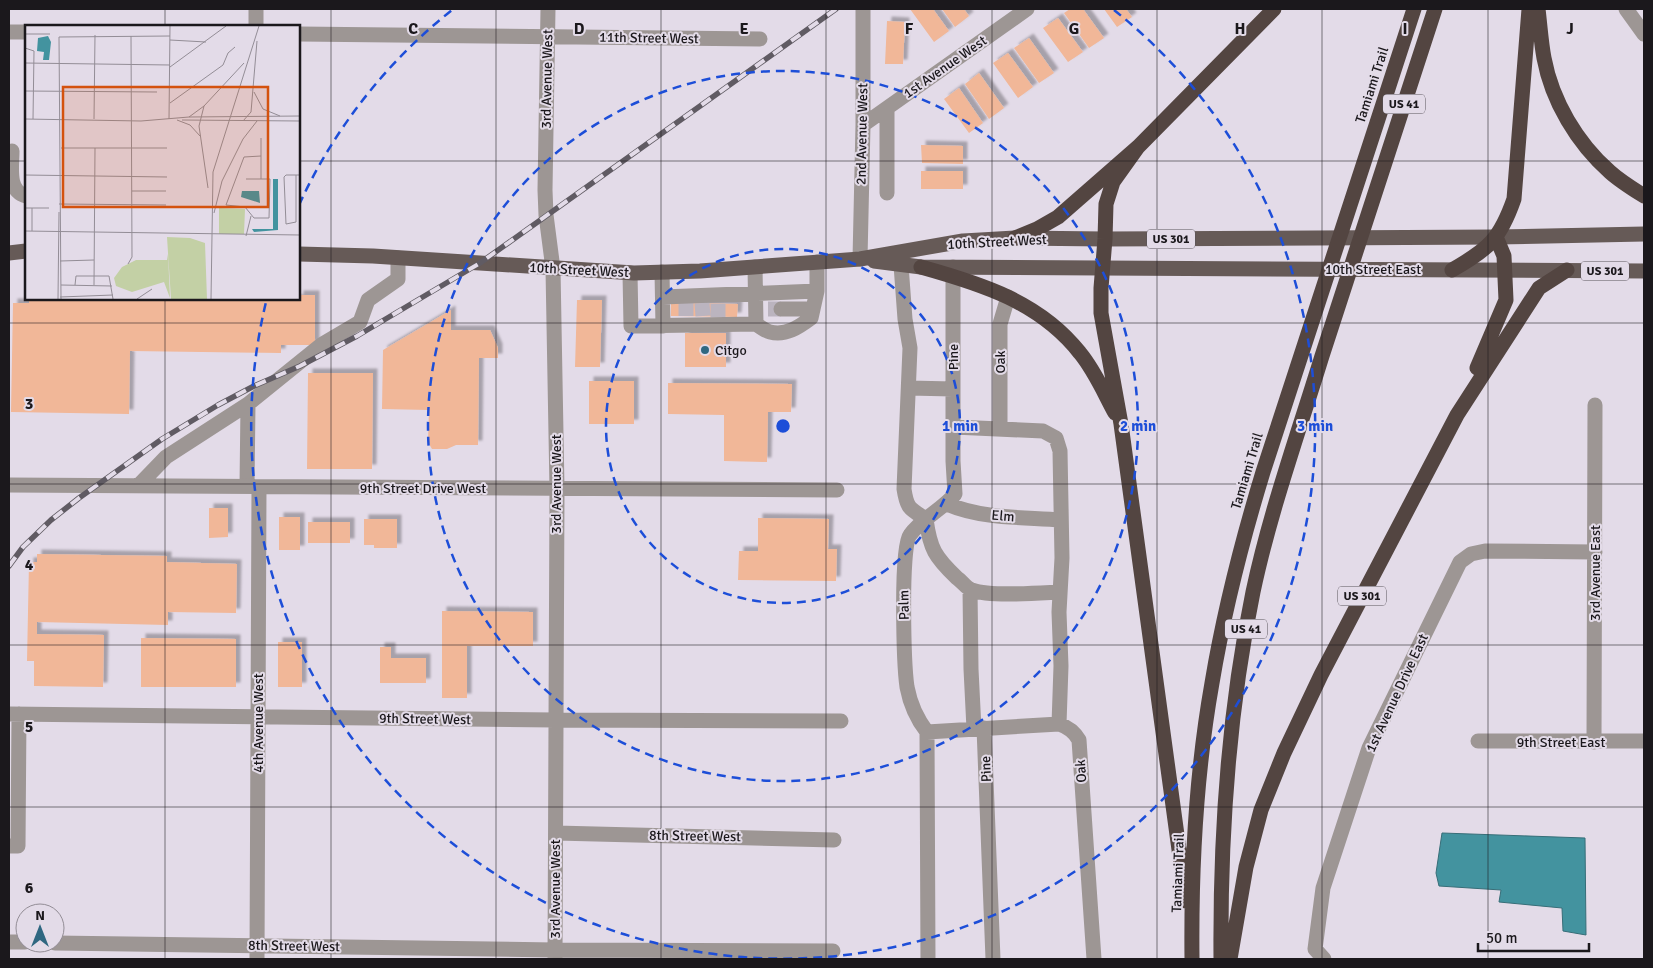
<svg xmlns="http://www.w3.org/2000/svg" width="1653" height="968" viewBox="0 0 1653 968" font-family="Signika,sans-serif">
  <defs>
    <filter id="shadow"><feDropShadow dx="4.5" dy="-4.5" stdDeviation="1" flood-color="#0004"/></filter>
  </defs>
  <rect width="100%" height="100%" fill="#e3dbe8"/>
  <path fill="#43939f" stroke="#376e78" d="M1442,833L1585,838L1586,935L1563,931L1562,908L1499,902L1501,890L1439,886L1436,873Z"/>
  <path fill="#f1b798" filter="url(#shadow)" d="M910,9H933L949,31L934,42Z
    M942,9H964L969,16L955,27Z
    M1070,9H1083L1104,38L1089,48L1064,13Z
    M1104,9H1126L1132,17L1117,27Z
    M1058,18L1083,52L1068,62L1043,28Z
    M887,21L905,22L903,64H885Z
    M1029,38L1054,73L1039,83L1014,48Z
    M1008,53L1033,87L1018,98L993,63Z
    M979,73L1004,108L989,119L965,84Z
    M959,88L983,123L969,133L944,99Z
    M921,145L963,146V164L922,163Z
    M921,171H963V189H921Z
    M299,295H315V345H281V353L130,351L129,414L11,412L13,303H29V299H299Z
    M577,300H602L600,367H575Z
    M671,303L738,304L737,317L671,316Z
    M451,310V330H490L498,348V358H479L478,445H456L447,449H432L428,442L429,410L382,409L383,350Z
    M685,333H726V367H685Z
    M308,373H373L372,469H307Z
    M589,381H634V424H589Z
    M668,383L792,384L791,412H768L767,462L724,461V415L668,414Z
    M209,508H228V537L209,538Z
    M279,517H300V550H279Z
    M758,518L829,519L828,549H837L836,581L738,580L739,551H758Z
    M364,519H397V548H374V545H364Z
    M308,522H350V543H308Z
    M37,554L167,556V562L237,564L236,613L168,612V625L37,622V634L104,635L103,687L34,686V661H27L29,562H37Z
    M442,611L533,612V646H467V698H442Z
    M141,638L236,639V687H141Z
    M278,642H302V687H278Z
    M380,647H391V658H426V683H380Z"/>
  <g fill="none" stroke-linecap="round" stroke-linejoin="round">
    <path stroke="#bbb4bf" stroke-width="15" stroke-dasharray="15 8" stroke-linecap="butt" d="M686,303V316
      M702,303L703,316
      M718,304V317
      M768,309H781"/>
    <path stroke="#9d9694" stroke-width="15" d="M548,9L545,190L546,215L553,269L557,489L555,959
      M1626,9L1644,34
      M256,26V9
      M9,32H26
      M299,34L760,39
      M887,108V193
      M863,125L1027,9
      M12,151C12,167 7,191 26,196
      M860,259L863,125V9
      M901,265L905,319L910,348L904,489C907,509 910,509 926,519
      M662,272L663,326
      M630,273L631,326L756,324L755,267
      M663,297L817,291V262
      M781,309H813
      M756,324C760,327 766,331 770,332C786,336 799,327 811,318L817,291
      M909,388L953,389
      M954,427L1043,431L1056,438L1060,451L1062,558L1059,612L1061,666L1059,724
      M1000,428V324L1008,297
      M9,485L837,490
      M138,486L166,457L248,404L321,345L360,322L368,300L398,279V258
      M247,486L248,404
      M947,504C982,519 1023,517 1061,520
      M926,519C930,549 935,557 957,578C962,581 966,588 972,590C990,597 1039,593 1060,592
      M970,589L971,669L974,729
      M9,714L555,720L841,721
      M984,728L993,959
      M927,732L1059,724C1068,727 1074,731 1079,740L1094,959
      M1478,741H1644
      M1594,742L1595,405
      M556,833L834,840
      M9,846H18L19,714
      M9,942H25
      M55,943L555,950L833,951
      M257,959L259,487
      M928,959L927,732C917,719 910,703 907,687C904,666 900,548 910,535C922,518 942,510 955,494L953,461V267
      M1324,959L1315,949L1323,888L1369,748L1460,562L1471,554L1485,551L1595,552"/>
    <path stroke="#665a57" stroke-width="15" d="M9,253L26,251
      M299,254L373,256L634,273L700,271L860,259L963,241L1015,238L1105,239L1496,237L1644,234
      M874,261L921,267L1644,271"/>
    <path stroke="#534541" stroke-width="15" d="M1538,9C1540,25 1541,42 1544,58C1552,101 1577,143 1610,172C1620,181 1633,189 1644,196
      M1138,147L1113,182L1106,204L1105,239L1101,288V313L1121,424L1186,901
      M1015,238L1037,229L1058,217L1138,147L1274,9
      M921,267C982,284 1040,302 1080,353C1095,371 1104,393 1115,413
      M1452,270C1489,249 1500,239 1514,199L1529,9
      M1477,368L1506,300L1504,256L1496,237
      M1192,959C1191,867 1196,773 1212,683C1224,611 1242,541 1263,472L1414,9
      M1221,959C1220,836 1228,713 1253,592C1270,512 1298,434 1322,356C1360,240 1397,124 1435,9
      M1230,959L1246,867L1261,810L1284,753L1321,675L1457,415L1539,288L1567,270"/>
    <g stroke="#605b63" stroke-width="5.5">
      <path id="rail" d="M9,566L23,547L51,520L79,498L162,439L218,405L254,386L300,366L357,336L480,263L836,9"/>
    </g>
    <use href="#rail" stroke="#e3dbe8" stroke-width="4" stroke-dasharray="11" stroke-linecap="butt"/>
  </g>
  <path fill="none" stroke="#1b181c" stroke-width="1" stroke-opacity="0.55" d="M165,9V26M331,9V959M496,9V959M661,9V959M826,9V959M992,9V959M1157,9V959M1322,9V959M1488,9V959M9,161H26M299,161H1644M165,299V959M9,323H1644M9,484H1644M9,645H1644M9,807H1644"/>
  <g fill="none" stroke="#1d4ed8" stroke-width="2.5" stroke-dasharray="9 6">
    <circle cx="783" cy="426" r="177"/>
    <circle cx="783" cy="426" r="355"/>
    <path d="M299 205A532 532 0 0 1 452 10M1114 10A532 532 0 1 1 266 302"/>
  </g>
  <circle fill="#2f6781" stroke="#e3dbe8" stroke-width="2" cx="705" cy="350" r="5"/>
  <g text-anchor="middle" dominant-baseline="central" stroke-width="4" stroke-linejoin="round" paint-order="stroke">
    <g fill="#e3dbe8" stroke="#575259" stroke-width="1">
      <rect x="1383" y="94.5" width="42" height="19" rx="4"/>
      <rect x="1147" y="229.5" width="48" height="19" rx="4"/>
      <rect x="1581" y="261.5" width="48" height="19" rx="4"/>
      <rect x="1338" y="586.5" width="48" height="19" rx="4"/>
      <rect x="1225" y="619.5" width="42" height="19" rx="4"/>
    </g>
    <g font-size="12" font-weight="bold" fill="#1b181c">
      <text x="1404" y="104">US 41</text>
      <text x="1171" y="239">US 301</text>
      <text x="1605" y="271">US 301</text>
      <text x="1362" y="596">US 301</text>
      <text x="1246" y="629">US 41</text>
    </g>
    <g font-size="14" fill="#1b181c" stroke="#e3dbe8">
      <text transform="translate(649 38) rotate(1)">11th Street West</text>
      <text transform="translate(945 67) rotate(-35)">1st Avenue West</text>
      <text transform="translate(547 79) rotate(-89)">3rd Avenue West</text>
      <text transform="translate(1372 85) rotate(-72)">Tamiami Trail</text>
      <text transform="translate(862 134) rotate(-89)">2nd Avenue West</text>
      <text transform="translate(997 242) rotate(-3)">10th Street West</text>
      <text x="1373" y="269">10th Street East</text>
      <text transform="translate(579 270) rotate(3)">10th Street West</text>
      <text transform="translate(953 357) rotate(-90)">Pine</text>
      <text transform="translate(1000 362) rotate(-90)">Oak</text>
      <text transform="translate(1247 471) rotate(-73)">Tamiami Trail</text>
      <text transform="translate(556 484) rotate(-90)">3rd Avenue West</text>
      <text x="423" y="488">9th Street Drive West</text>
      <text transform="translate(1003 516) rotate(5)">Elm</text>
      <text transform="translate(1595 573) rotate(-90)">3rd Avenue East</text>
      <text transform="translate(904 605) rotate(-91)">Palm</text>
      <text transform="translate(1397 693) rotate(-65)">1st Avenue Drive East</text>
      <text transform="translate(425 719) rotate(1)">9th Street West</text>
      <text transform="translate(258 723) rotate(-90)">4th Avenue West</text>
      <text x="1561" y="742">9th Street East</text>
      <text transform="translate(986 769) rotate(-92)">Pine</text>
      <text transform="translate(1081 771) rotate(-94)">Oak</text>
      <text transform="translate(695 836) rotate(1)">8th Street West</text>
      <text transform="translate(1178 873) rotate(-88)">Tamiami Trail</text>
      <text transform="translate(555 889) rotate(-90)">3rd Avenue West</text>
      <text transform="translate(294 946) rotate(1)">8th Street West</text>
    </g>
    <g font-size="14" fill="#1b181c" stroke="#e3dbe8" text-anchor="start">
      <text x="715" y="350">Citgo</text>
    </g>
  </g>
  <g transform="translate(25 25)">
    <rect width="275" height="275" fill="#e3dbe8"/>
    <path d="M194,183L220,184L219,209H194ZM142,212L165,213L180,218L182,274H146ZM143,229L145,273L139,257L107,267L91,261L89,253L97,242L111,235H142Z" fill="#c3d0a5"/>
    <path d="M23,11L26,17L24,35H18L19,27L12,26L13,13ZM248,154H253V205L229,207L227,204H248ZM217,166H234L235,178L216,172Z" fill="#43939f"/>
    <path fill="none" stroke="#938d96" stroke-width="1" d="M0,9H25M145,15L181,17M0,23L9,26L8,94M0,38L145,40M145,42L201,1M0,66L132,67M229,67L238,84L255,91M145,78L198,40L203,28L210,22M179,81L174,101L183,163M164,92L179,81L219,38M0,94L116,96L164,92L275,91M69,94L70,10M144,94L145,1M152,95L165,100L175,111M157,95L275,96M218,96L226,87L232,16M36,123H142M0,150L142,152M271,150V197L261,199L259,152L261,150H275M221,154H245L244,193H229L220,182L201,180L219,132L236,131M236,154V113M107,166H141M34,179L141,180M0,183H24M189,188L197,156L218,114L232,96M0,206L275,210M7,206V183M221,211L226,191M35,236L69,235M103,239L107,232L106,11M36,260L87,261M50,260L51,251H84L88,274M69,260L70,123M35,272L88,270M33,274L34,187M36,274L34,12L145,11M112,274L127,264M186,274L188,147L234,1"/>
    <path fill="#d4520e" fill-opacity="0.15" stroke="#d4520e" stroke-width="2.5" d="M38,62H243V182H38Z"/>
    <rect width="275" height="275" fill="none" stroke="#1b181c" stroke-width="2.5"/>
  </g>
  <g font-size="16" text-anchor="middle" font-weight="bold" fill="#1b181c" stroke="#e3dbe8" stroke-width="4" stroke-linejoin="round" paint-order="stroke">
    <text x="413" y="34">C</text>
    <text x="579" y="34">D</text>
    <text x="744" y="34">E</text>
    <text x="909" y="34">F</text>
    <text x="1074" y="34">G</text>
    <text x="1240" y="34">H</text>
    <text x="1405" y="34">I</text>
    <text x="1570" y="34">J</text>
    <text x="29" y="409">3</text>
    <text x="29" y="570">4</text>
    <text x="29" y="732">5</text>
    <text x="29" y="893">6</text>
  </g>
  <circle cx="783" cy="426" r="8" fill="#1d4ed8" stroke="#e3dbe8" stroke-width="2.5"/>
  <g font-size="15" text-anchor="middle" font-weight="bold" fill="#1d4ed8" stroke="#e3dbe8" stroke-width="4" stroke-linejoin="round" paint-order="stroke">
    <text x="960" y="431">1 min</text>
    <text x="1138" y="431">2 min</text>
    <text x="1315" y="431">3 min</text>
  </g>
  <rect width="1653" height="968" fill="none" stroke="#1b181c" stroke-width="20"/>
  <g transform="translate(40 928)"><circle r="24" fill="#e3dbe8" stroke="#938d96"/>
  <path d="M0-4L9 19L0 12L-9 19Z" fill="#2f6781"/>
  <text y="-8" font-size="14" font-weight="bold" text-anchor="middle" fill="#1b181c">N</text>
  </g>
  <path d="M1478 943v8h111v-8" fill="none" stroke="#1b181c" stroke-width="2.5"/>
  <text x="1486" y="943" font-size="15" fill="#1b181c" stroke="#e3dbe8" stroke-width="4" paint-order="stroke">50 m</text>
</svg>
